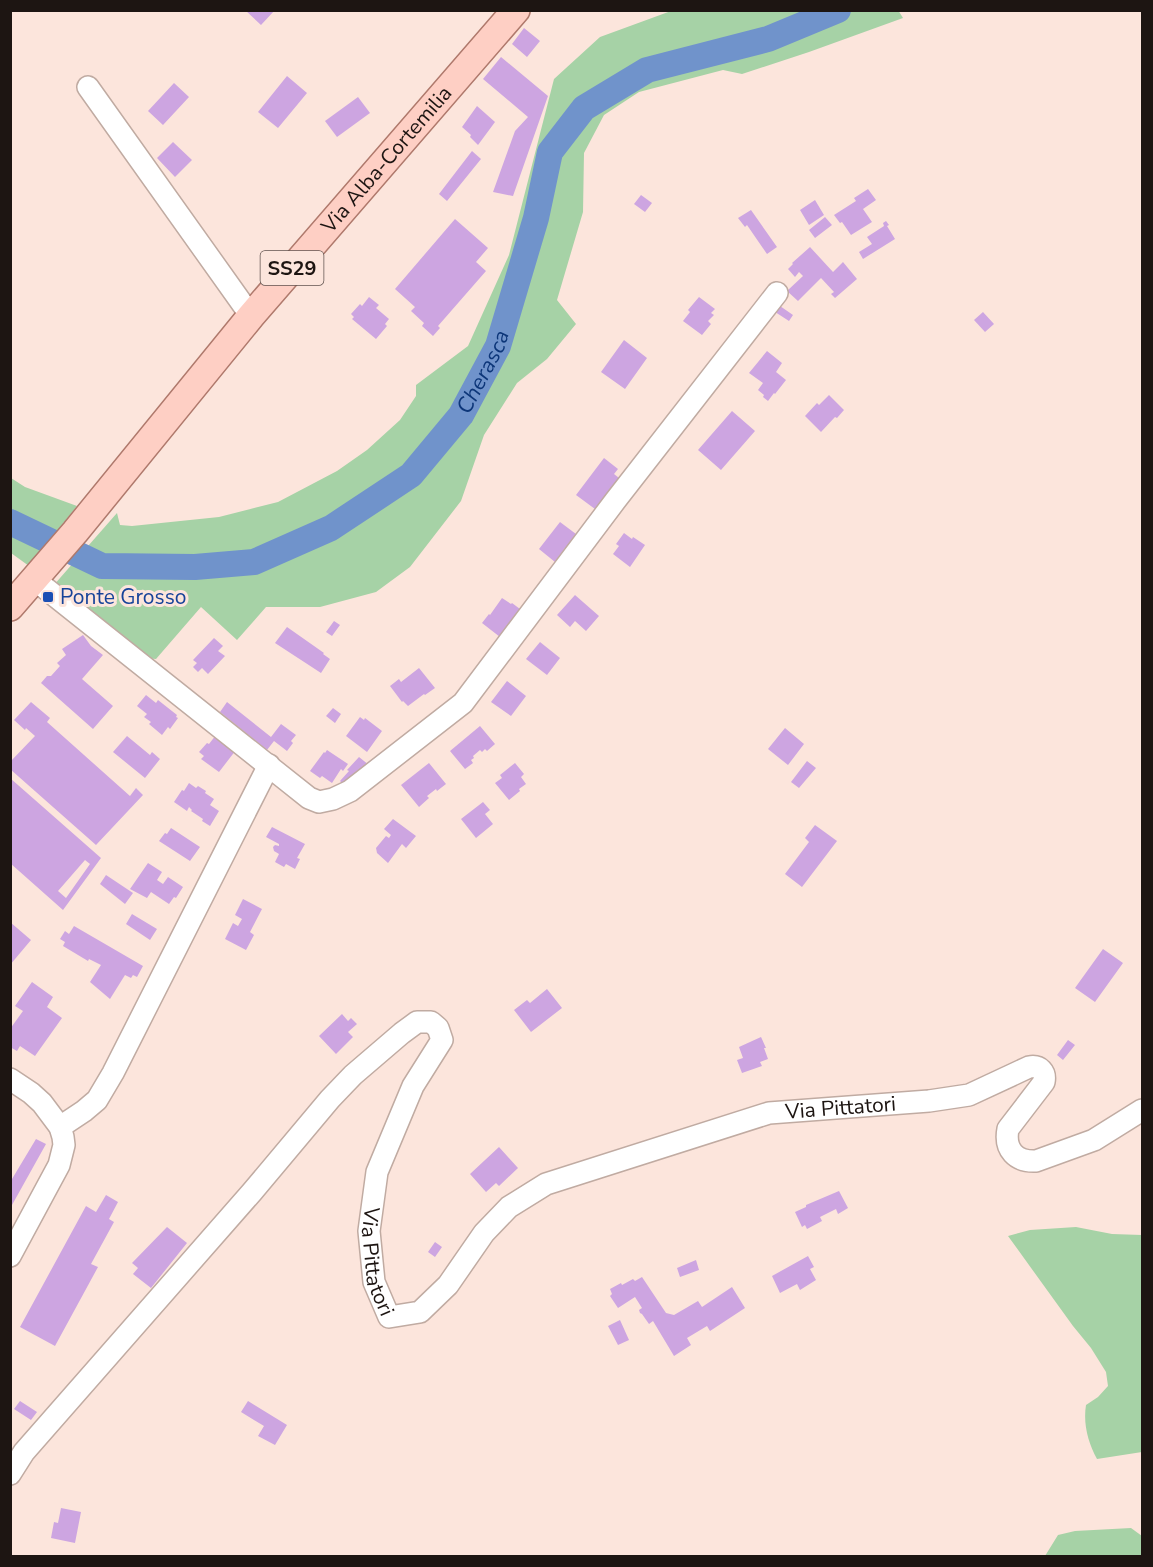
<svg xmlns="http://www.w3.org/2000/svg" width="1153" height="1567" viewBox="0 0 1153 1567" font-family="'Nunito Sans',sans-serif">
  <rect width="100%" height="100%" fill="#fce5dc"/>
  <path fill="#a6d2a6" d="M898,10L903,18L809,52L742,74L723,70L639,92L604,115L584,153L583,212L557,300L576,324L547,359L517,383L484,435L461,501L410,567L376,592L320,607H266L237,640L201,607L156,659L144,658L53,586L117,513L120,525L132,526L219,517L278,502L337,471L367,450L400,420L416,396V385L468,346L509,255L554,79L600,37L671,11Z
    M11,478L25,487L77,506L29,566L11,553Z
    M1076,1227L1112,1234L1142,1235V1452L1097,1459C1088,1442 1083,1424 1086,1405L1098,1397L1108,1386L1106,1372L1091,1348L1073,1326L1008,1236L1030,1230Z
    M1131,1528L1142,1536V1556H1045L1058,1535L1075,1531Z"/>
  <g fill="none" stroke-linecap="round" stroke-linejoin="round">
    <path stroke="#7093cb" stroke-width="26" id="s1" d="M10,522L102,566L195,567L254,562L331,528L411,475L461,415L498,346L536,218L550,152L584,108L647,70L768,39L838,10"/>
  </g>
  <path fill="#cda5e1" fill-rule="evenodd" d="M245,10H275L261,25Z
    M524,28L540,41L527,57L512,44Z
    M501,57L548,96L513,196L493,192L515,131L528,117L483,79Z
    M287,76L307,93L278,128L258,112Z
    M174,83L189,97L163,125L148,111Z
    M358,97L370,113L337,137L325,121Z
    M477,106L495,122L478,145L470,137L471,135L462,127Z
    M173,142L192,160L175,177L157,158Z
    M472,151L481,159L447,201L439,194Z
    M868,189L876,200L863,209L872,222L851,235L842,222L840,223L834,215L856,201L854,198Z
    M641,195L652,203L645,212L634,204Z
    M815,200L824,215L809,225L800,210Z
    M751,210L777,247L767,254L747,225L745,227L738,218Z
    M825,217L832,225L815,238L809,230Z
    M455,219L488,248L476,262L486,271L438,326L440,328L433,336L422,326L424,323L411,311L415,307L395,289Z
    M886,221L889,225L887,226L895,239L863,259L859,252L872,244L867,237L884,226L883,223Z
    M810,247L833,272L843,262L857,279L835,298L831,294L834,292L821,278L798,301L787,291L803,276L799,272L795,277L788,269L793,264L792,263Z
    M369,297L379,305L376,308L389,319L385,324L387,326L376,339L352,319L354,317L351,314L360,304L362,306Z
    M699,297L715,309L711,313L714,315L708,321L711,324L702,335L683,321L690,312L688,310Z
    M774,306H780L793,315L789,321L772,310Z
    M983,312L994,324L985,332L974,320Z
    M624,340L647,358L625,389L601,372Z
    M767,351L782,363L776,372L786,380L775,394L774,393L768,401L763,397L764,395L758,390L763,383L749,373Z
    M829,395L844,410L837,418L835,417L821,432L805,416L817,403L819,405Z
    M732,411L755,431L721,470L698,450Z
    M604,458L618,469L614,474L619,478L595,509L576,495Z
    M560,522L576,534L569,543L571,544L567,550L565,548L555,562L539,549Z
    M624,533L632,539L633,537L645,545L630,567L613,554L619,546L616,544Z
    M575,595L599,616L586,631L575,621L570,627L557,615Z
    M502,598L511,604L512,603L520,609L500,637L482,623L489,614L490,615Z
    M334,621L340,625L332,636L326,632Z
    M287,627L324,653L323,654L330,659L321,673L275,643Z
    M83,635L91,646L103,655L82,679L113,706L93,729L41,683L47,676H51L60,666L57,663L66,655L62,649Z
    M214,638L223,646L218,651L225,656L208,674L202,668L198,672L193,667L197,663L193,660Z
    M540,642L560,658L547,675L526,659Z
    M419,668L435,688L425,695L424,694L408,706L403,701L402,702L390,686L399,679L401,682Z
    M507,681L526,696L511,716L491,702Z
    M146,695L156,703L158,700L177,715L176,717L178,718L170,729L168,727L162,735L149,724L151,722L144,717L147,714L137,706Z
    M31,702L50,718L47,722L130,796L136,788L143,795L96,845L10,769V762L35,736L26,728L25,730L14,720Z
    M227,702L271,737L281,724L296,735L291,741L293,743L287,751L274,741L267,750L220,712Z
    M333,708L341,714L335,723L326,716Z
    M360,717L364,720L365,718L382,731L367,752L346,736Z
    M480,726L495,744L487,751L485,749L482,752L480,750L473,756L474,758L471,760L473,763L465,769L450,751Z
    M785,728L804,744L788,765L768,749Z
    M216,735L236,750L219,772L201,759L204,756L199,752L207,743L209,744Z
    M127,736L150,755L152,752L160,759L145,778L113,752Z
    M327,750L348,764L343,771L341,769L332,783L322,776L320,778L310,771L324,752L325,753Z
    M359,757L369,765L347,788L340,781L349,771L347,770Z
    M807,761L816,768L799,788L791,782Z
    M429,763L446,784L437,791L436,789L427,796L429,798L419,807L401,785Z
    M515,763L524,774L521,777L526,784L519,789L520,791L509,800L495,783L502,778L500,775Z
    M10,778L101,858L63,910L10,863ZM85,860L90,864L66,898L58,891Z
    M189,783L196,788L198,786L206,791L205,793L214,799L210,805L219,811L210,826L202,821L203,819L191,811L192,810L189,807L187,811L174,802L182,790L184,791Z
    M483,802L490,810L485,814L493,824L476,838L461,819Z
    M393,819L416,836L406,848L402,844L388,863L377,853L376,848L386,836L389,838L391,835L384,829Z
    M815,825L837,841L802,887L785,874L809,842L805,838Z
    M272,827L305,844L297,858L300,859L295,869L286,864L284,867L275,862L279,854L274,851L273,847L275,845L279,846V844L266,837Z
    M171,828L200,847L190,861L159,841L165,833L167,834Z
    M148,863L162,872L157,880L163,884L168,877L183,887L176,898L174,897L169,904L151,892L147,898L130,889Z
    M106,875L133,893L125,904L100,884Z
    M243,899L262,909L250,932L254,935L246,950L225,939L233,923L238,926L242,919L235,915Z
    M132,914L157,929L150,940L126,924Z
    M10,922L31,940L10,965Z
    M74,926L143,966L137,977L133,975L131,978L125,975L110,999L90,982L101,965L89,959L88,961L63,946L65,942L60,939L65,931L69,934Z
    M1103,949L1123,963L1095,1002L1075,988Z
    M32,982L53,997L47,1007L62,1018L35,1056L20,1046L17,1051L10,1047V1029L23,1011L15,1006Z
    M547,989L562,1008L531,1032L514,1010L527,1000L530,1003Z
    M342,1014L348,1021L351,1018L357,1024L348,1032L353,1037L336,1054L319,1036Z
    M761,1037L766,1048H764L768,1059L760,1062L762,1066L742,1073L737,1060L743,1058L739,1047Z
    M1068,1040L1075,1045L1063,1060L1057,1055Z
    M36,1139L46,1144L12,1205L10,1204V1178L12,1179Z
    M499,1147L518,1168L499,1186L496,1183L486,1192L470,1174Z
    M839,1191L848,1208L838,1214L836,1209L820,1217L822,1221L807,1229L805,1225L802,1227L795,1212L806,1207V1205Z
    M106,1195L118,1202L109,1219L114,1222L91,1264L98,1267L55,1346L20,1327L86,1206L96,1212Z
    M167,1227L187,1243L151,1288L133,1274L138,1268L132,1263Z
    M435,1242L442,1247L435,1257L428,1252Z
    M808,1256L814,1267L810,1269L816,1280L800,1290L797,1284L780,1293L772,1276Z
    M696,1260L699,1270L680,1277L677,1268Z
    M642,1277L666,1313L674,1315L698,1301L702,1307L732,1287L745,1308L710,1331L707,1326L687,1338L691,1345L674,1356L653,1321L649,1324L642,1314L640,1313L639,1310L642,1308L635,1297L618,1308L610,1296L612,1294L610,1289L621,1283L622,1285L633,1279L635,1281Z
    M620,1320L629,1340L618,1345L608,1326Z
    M20,1401L37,1412L31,1420L14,1409Z
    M248,1401L287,1425L275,1445L258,1436L264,1426L241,1412Z
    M61,1508L81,1512L75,1543L51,1538L54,1522L58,1523Z"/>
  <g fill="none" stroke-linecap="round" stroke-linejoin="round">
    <g stroke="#c0aba2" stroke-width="24">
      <g id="minor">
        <path d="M88,87L251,316"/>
        <path d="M35,580L309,798L319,802L333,799L350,791L463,703L615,501L777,293"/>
        <path d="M10,1079L31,1093L42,1103L60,1127L63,1137L64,1145L59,1165L10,1256"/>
        <path d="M60,1127L84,1111L97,1100L113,1073L269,765"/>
        <path id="s2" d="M10,1474L24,1452L252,1192L330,1099L353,1075L402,1033L417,1022H431L438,1028L442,1040L413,1086L377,1172L369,1231L374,1282L389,1317L420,1312L448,1285L484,1233L509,1207L546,1184L769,1113L929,1101L969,1095L1029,1067C1040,1065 1046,1072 1044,1082L1008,1129C1004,1150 1016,1162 1036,1161L1094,1140L1142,1110"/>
      </g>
    </g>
    <g stroke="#af796c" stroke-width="30">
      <g id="major">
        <path id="s3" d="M10,607L75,532L251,316L516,10"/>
      </g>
    </g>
    <use href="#minor" stroke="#fff" stroke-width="21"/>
    <use href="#major" stroke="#fecfc4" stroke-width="27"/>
  </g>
  <rect fill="#1a4fb4" stroke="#fce5dc" stroke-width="2" x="42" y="591" width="12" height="12" rx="3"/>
  <g text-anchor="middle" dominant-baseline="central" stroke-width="6" stroke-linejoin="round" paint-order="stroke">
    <rect fill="#fce5dc" stroke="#60534f" stroke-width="1.5" x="260.5" y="251" width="63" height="34" rx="4.5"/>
    <g font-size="20" font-weight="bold" fill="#1d1512">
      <text x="292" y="268">SS29</text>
    </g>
    <g font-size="21" fill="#1d1512" stroke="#fce5dc">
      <text stroke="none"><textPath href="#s3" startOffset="585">Via Alba-Cortemilia</textPath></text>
      <text stroke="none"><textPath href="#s2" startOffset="1461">Via Pittatori</textPath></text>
      <text stroke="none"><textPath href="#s2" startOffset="884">Via Pittatori</textPath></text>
    </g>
    <g font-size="21" fill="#164399" stroke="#fce5dc" text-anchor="start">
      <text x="60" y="597">Ponte Grosso</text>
    </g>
    <g font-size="22" font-style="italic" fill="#0d3679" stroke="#fce5dc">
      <text stroke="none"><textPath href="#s1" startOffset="561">Cherasca</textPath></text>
    </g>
  </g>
  <rect width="1153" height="1567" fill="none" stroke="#1d1512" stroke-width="24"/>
</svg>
